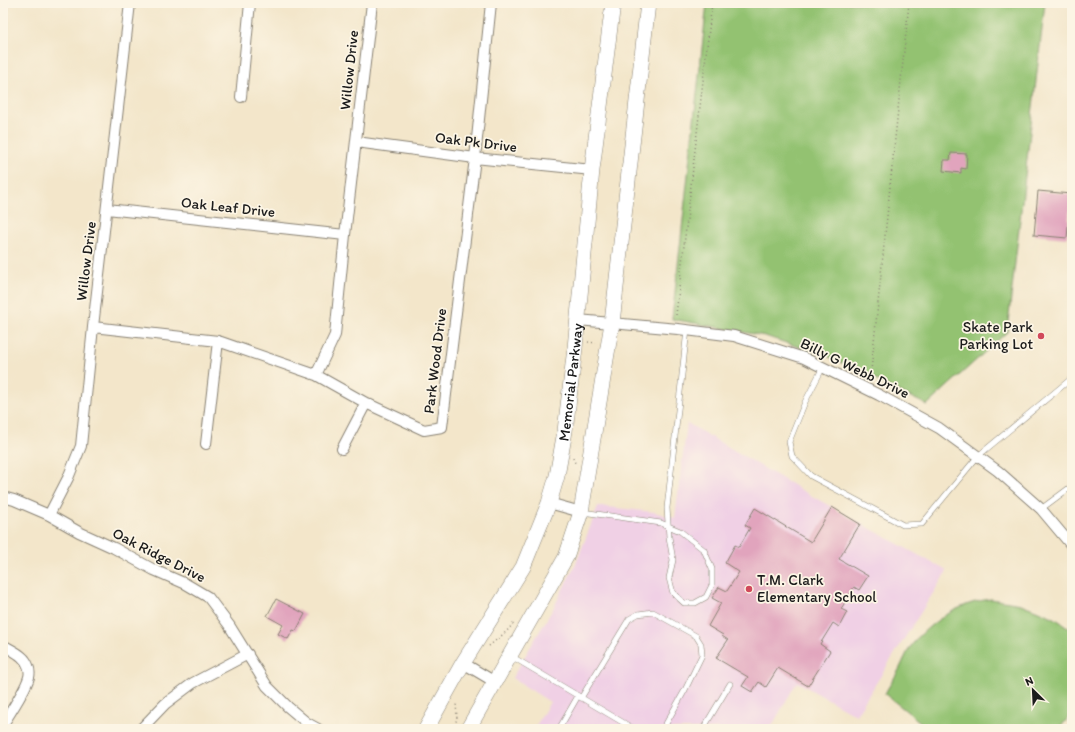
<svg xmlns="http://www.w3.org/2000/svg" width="1075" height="732" viewBox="0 0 1075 732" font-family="Itim,sans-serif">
  <rect width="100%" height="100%" fill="#fcf5e5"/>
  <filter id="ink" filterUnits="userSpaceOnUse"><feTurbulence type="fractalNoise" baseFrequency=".025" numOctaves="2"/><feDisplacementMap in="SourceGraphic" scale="8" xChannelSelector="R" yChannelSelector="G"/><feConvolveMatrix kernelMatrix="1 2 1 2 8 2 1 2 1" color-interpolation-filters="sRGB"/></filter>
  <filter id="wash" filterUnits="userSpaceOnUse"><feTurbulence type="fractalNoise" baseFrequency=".012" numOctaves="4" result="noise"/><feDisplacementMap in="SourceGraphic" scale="16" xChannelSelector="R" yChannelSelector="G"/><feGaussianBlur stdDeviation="0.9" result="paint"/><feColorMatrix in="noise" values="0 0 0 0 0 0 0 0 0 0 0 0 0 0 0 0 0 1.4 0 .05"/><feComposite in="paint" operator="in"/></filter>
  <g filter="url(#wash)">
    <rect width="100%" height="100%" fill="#f3e6ca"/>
    <path fill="#f0d0e5" d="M687,423L810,495L947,571L856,715L797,682L770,729H534L550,702L512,678L554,607L577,561L598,506L654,512L675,518Z"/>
    <path fill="#93c271" stroke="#586f46" d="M707,3H1045L1007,332L927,405L832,358L765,336L672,319Z
      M991,599L1021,604L1053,617L1072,630V713L1059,729H929L885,694C888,687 892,682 896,675C903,664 906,651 915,641C934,619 963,602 991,599Z"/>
    <g id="blocks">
      <path fill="#e1a4bd" d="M951,153L967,154L966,169L961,168V173L943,171L944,160H950Z
        M1038,191L1071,194L1067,238L1034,235Z
        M832,507L860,524L839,559L868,576L859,590L854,587L841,609L847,612L839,627L833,623L820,644L830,651L808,686L778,668L766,687L759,682L752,692L742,686L748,677L716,658L728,640L722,636L723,635L708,626L721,603L712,598L719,587L727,591L739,572L725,563L735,545L739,547L750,528L745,525L755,508L811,542Z
        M276,599L305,614L296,631L293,630L288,639L278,634L283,625L267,616Z"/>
    </g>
  </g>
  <g filter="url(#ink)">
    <use href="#blocks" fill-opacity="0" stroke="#888173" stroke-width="1"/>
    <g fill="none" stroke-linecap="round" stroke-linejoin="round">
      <g stroke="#888173" stroke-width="6">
        <path id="lane" d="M823,367L805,402L789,442L792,456L811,476L890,518L903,525L922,524L978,456L1072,378
          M1041,509L1072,486
          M582,512L661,523L680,531L704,550L712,569V585L706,597L695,603H684L673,593L669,578L673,560L669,537L667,508L687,330
          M1065,537L1072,531
          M511,656L634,729
          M581,698L629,619L638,614L653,612L696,636L701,644L702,655L685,690L663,729
          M559,729L578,696
          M703,729L730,684"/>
      </g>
      <g stroke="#888173" stroke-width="12">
        <path id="street" d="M241,97L250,3
          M356,142L475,158L592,170
          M107,209L345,235
          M578,320L678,329L734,336L804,358L879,395L939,428L998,471L1041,509L1072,546
          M93,327L218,341L316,375L366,403L424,430L442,427L475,158L491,3
          M316,375L335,335L345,235L372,3
          M206,444L218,341
          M342,449L366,403
          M3,497L14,500L49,515L79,532L114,548L154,570L186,584L208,597L229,625L267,686L288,707L307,723L318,729
          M549,503L581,512
          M49,515L68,478L81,446L93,327L130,3
          M3,645C9,649 17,652 22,657C27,661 31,670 29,677C26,689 10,713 3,724
          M463,663L495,682
          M141,729L165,704L193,683L248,654"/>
      </g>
      <g stroke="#888173" stroke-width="16">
        <g id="secondary">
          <path id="s1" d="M426,729L463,663L523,567L549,503L557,476L565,431L575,348L592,170L613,3"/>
          <path d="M468,729L566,557L581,512L612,323L648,3"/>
        </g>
      </g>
      <path stroke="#888173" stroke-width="1.5" stroke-dasharray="1 3" stroke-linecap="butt" d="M676,315L712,3
        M588,342L596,343
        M871,371L909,3
        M573,458L576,465
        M489,646L506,632L514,623
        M453,729L457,719L456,702"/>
      <use href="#lane" stroke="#fff" stroke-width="5"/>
      <use href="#street" stroke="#fff" stroke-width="10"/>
      <use href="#secondary" stroke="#fff" stroke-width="15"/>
    </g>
  </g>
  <g fill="#d1495b" stroke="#fcf5e5" stroke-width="1.5">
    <circle cx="1041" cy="336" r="4"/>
    <circle cx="749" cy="589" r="4"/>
  </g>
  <g text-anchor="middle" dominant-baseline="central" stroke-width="3.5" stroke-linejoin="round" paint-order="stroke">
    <g font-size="15" fill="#1c1c1c" stroke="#fcf5e5">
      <text transform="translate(349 70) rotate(-84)">Willow Drive</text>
      <text transform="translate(476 142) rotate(7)">Oak Pk Drive</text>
      <text transform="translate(228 207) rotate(6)">Oak Leaf Drive</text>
      <text transform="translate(86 261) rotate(-83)">Willow Drive</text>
      <text transform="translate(435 361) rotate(-83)">Park Wood Drive</text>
      <text transform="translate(855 368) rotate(26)">Billy G Webb Drive</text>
      <text stroke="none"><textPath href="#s1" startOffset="381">Memorial Parkway</textPath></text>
      <text transform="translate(159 555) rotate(27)">Oak Ridge Drive</text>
    </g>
    <g font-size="15" fill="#1c1c1c" stroke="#fcf5e5" text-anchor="end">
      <text x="1033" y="327">Skate Park<tspan x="1033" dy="17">Parking Lot</tspan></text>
      <text x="757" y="580" text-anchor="start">T.M. Clark<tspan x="757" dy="17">Elementary School</tspan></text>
    </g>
  </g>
  <rect width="1075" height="732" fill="none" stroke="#fcf5e5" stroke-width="16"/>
  <g transform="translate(1033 690) rotate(336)" stroke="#fcf5e5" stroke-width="3" paint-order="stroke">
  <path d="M0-3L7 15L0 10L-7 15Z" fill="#1c1c1c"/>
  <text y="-6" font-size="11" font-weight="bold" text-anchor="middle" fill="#1c1c1c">N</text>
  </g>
</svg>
